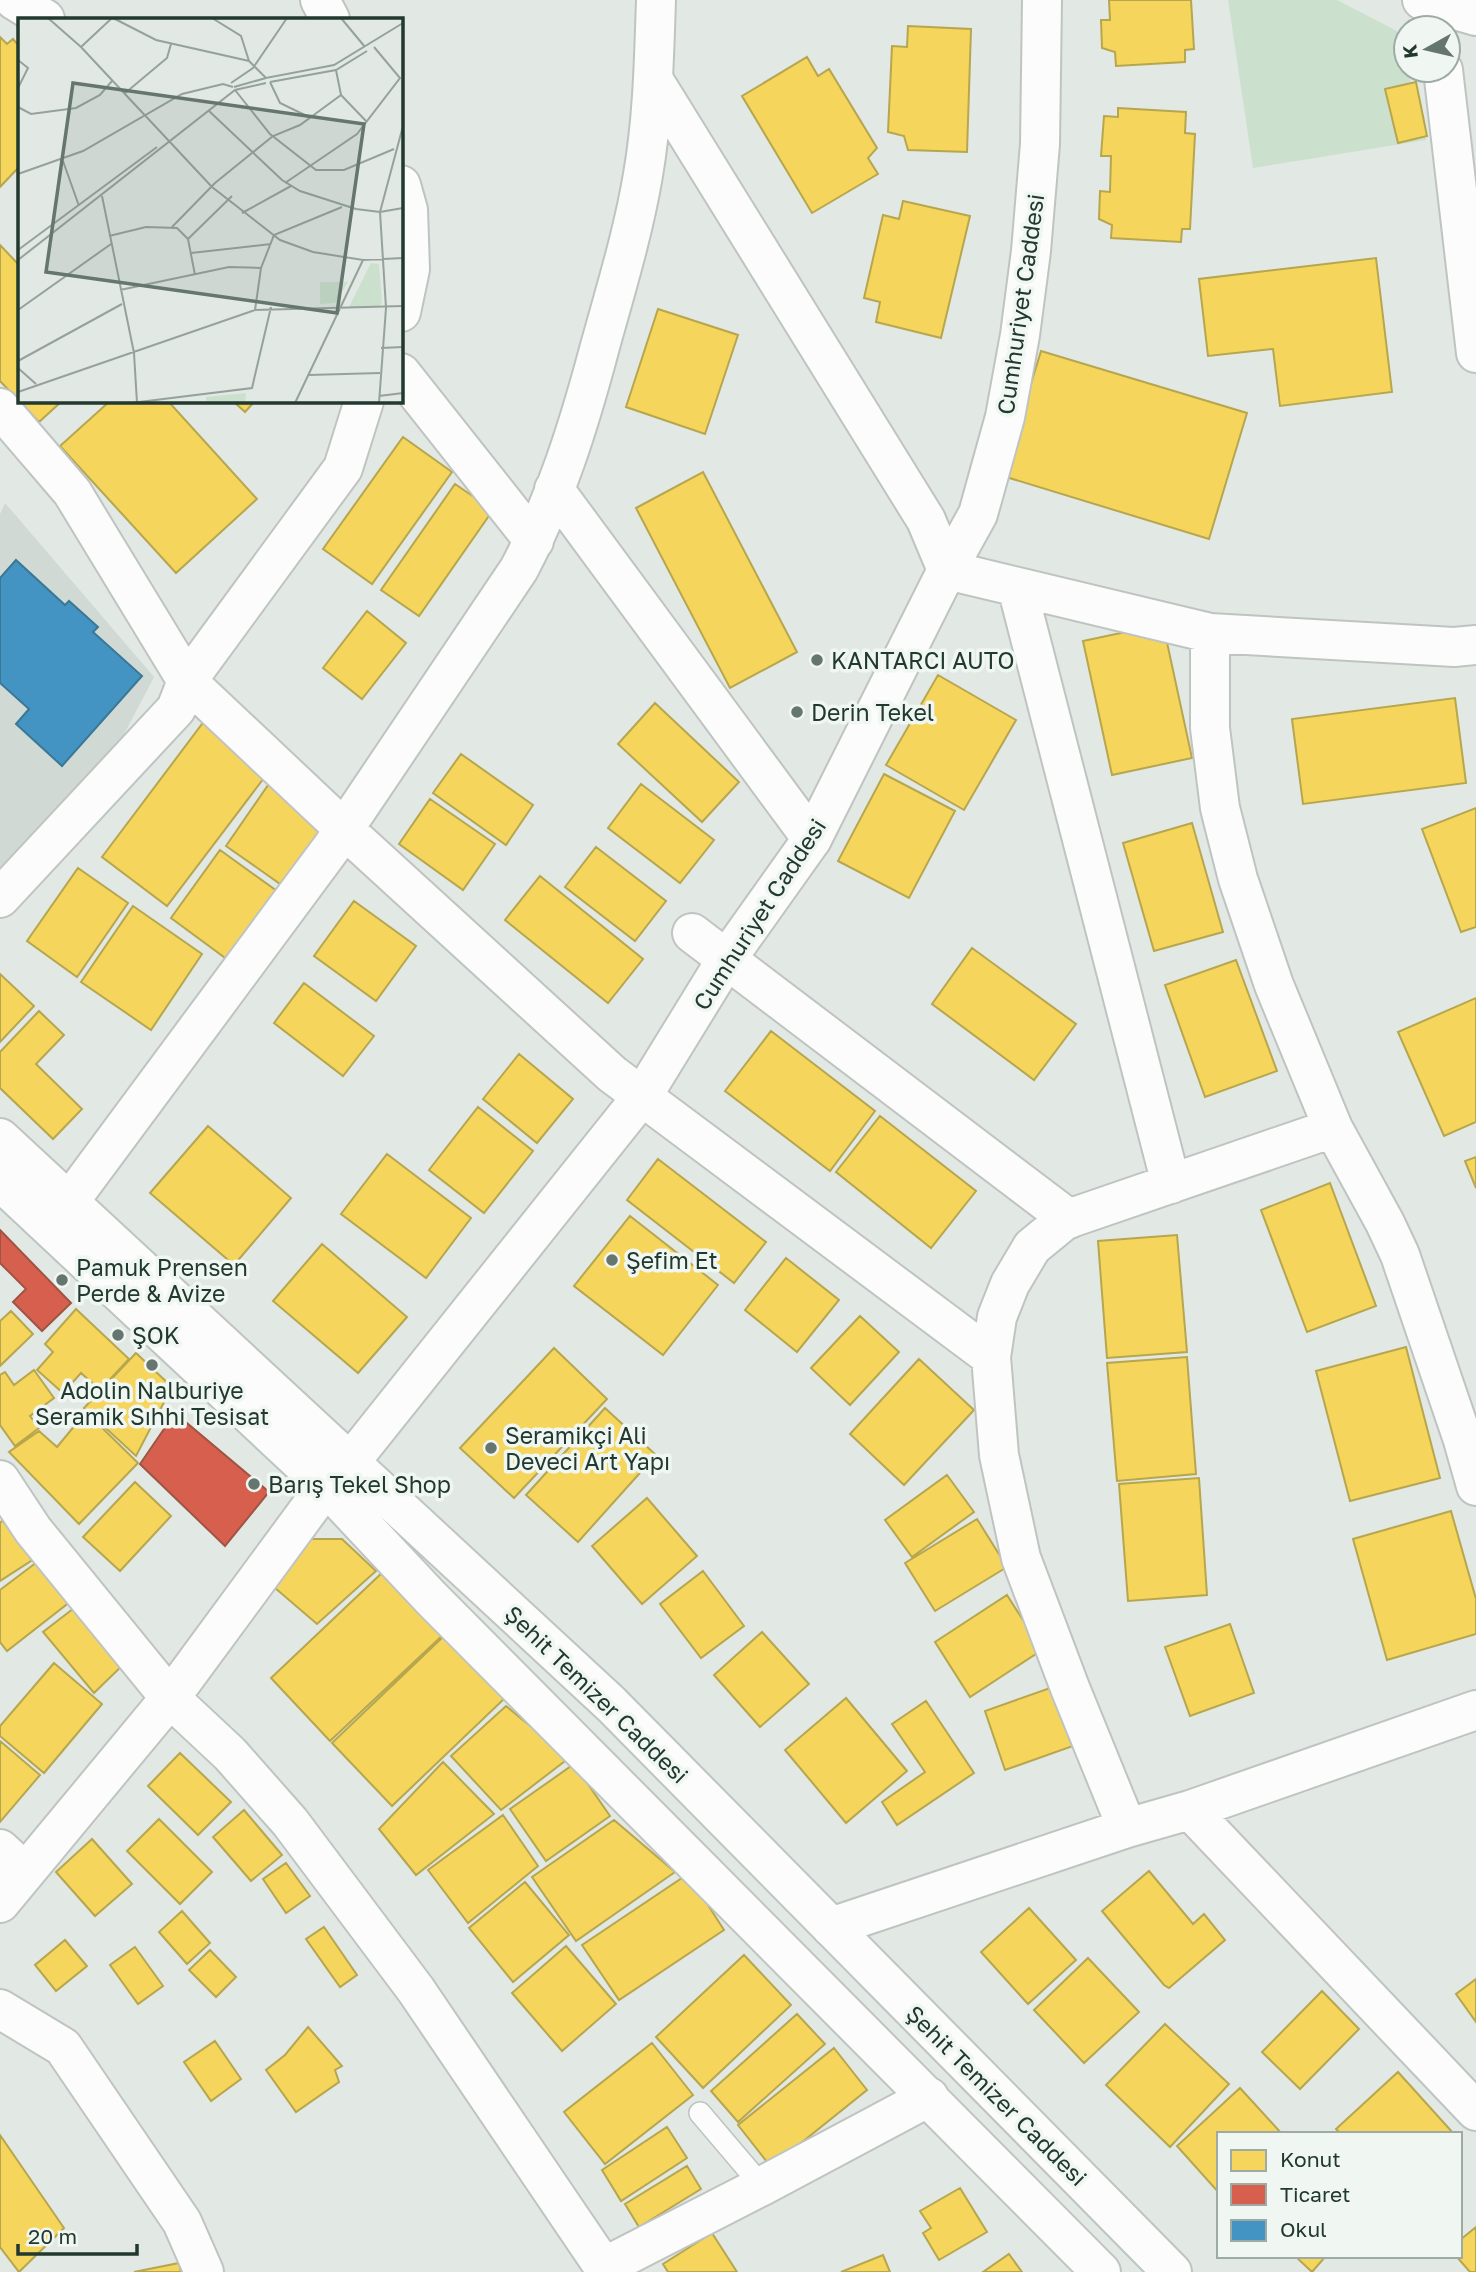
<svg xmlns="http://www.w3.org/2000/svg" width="1476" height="2272" viewBox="0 0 1476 2272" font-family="'Golos Text',sans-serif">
  <rect width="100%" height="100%" fill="#e2e8e4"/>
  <path fill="#d0d9d3" d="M5,503L154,677L122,738L0,869V514Z"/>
  <path fill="#cbe0cd" d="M1228,0H1337L1397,31L1426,140L1253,168Z"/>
  <path fill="#f6d55c" stroke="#b6a64e" stroke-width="2" d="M1109,0H1191L1194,49L1185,50V62L1116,66L1115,52L1102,48L1101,20H1110Z
    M908,26L971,29L967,152L908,150L904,136L888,132L892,46L907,47Z
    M0,37L7,44L13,39L19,46V167L0,187Z
    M807,57L818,76L829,69L877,148L868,158L878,174L812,213L742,96Z
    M1416,82L1427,136L1398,143L1385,89Z
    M1118,108L1186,112L1185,133L1195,134L1190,229H1182L1181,242L1111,238L1112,225L1099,219L1100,191L1110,192L1111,156H1101L1104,116L1118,117Z
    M903,201L970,216L941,338L876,322L880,302L864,298L883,215L899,219Z
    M0,245L19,265V401H62L39,422L0,381Z
    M1376,258L1392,392L1280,406L1273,349L1208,356L1199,279Z
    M658,309L738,335L705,434L626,407Z
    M1041,351L1247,413L1209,539L1003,476Z
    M110,401H168L257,499L176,573L60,446Z
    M233,401H255L245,412Z
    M403,437L452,472L372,584L323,549Z
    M703,472L797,652L730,688L636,508Z
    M455,484L493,510L419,616L381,590Z
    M367,611L406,643L362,699L323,668Z
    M1163,624L1192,758L1112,775L1083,641Z
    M938,675L1016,720L964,810L886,765Z
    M1455,698L1466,783L1303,804L1292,719Z
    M655,703L739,782L702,822L618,744Z
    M208,716L270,770L167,906L102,857Z
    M461,754L533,805L506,845L433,793Z
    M884,774L955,811L909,898L838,861Z
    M273,778L328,822L283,886L226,846Z
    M641,784L714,840L680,883L608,828Z
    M430,799L495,844L463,890L399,844Z
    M1476,808V927L1461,932L1422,829Z
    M1192,823L1223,932L1154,951L1123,843Z
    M596,847L666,901L635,941L565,887Z
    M220,850L277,891L228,960L171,918Z
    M78,868L128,903L77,977L27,941Z
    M540,876L643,959L608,1003L505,920Z
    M354,901L416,946L376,1001L314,956Z
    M133,906L202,954L151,1030L81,982Z
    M972,948L1076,1024L1034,1080L932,1004Z
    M1236,960L1277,1071L1205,1097L1165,985Z
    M0,974L34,1006L0,1042Z
    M304,983L374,1036L343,1076L274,1023Z
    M1476,998V1122L1444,1136L1398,1032Z
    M39,1011L64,1035L36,1064L82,1109L53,1139L0,1088V1052Z
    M771,1031L875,1111L830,1171L725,1091Z
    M519,1054L573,1099L537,1143L483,1099Z
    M478,1107L533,1151L484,1213L429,1170Z
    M880,1116L976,1191L931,1248L836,1172Z
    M208,1126L291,1198L234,1265L150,1193Z
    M387,1154L471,1218L426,1278L341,1214Z
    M1476,1157V1188L1465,1161Z
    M658,1159L766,1242L734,1283L627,1200Z
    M1330,1183L1376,1306L1307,1332L1261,1210Z
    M630,1216L718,1285L663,1355L574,1286Z
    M1177,1235L1187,1352L1107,1358L1098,1241Z
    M322,1244L407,1317L358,1373L273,1301Z
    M786,1258L839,1300L797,1352L745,1310Z
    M76,1309L129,1359L100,1390L81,1373L63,1393L37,1370L53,1352L45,1344Z
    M11,1311L33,1334L0,1366V1321Z
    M860,1316L899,1352L850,1405L811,1368Z
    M1406,1347L1440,1478L1350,1501L1316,1371Z
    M554,1348L607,1399L514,1498L460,1448Z
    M136,1353L172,1387L136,1456L84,1408Z
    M1187,1357L1196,1474L1117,1481L1107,1363Z
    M919,1359L974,1410L904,1485L850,1434Z
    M34,1370L54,1398L30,1416L39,1428L15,1446L0,1425V1375L5,1372L14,1385Z
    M605,1408L656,1455L578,1542L526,1495Z
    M86,1412L138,1463L79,1524L9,1452L39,1431L57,1447Z
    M947,1475L974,1512L912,1557L885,1520Z
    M1199,1478L1207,1595L1128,1601L1119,1484Z
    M135,1482L171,1516L120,1571L83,1537Z
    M647,1498L697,1556L642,1604L592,1546Z
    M1451,1511L1476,1599V1634L1387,1660L1353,1539Z
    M977,1519L1007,1567L935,1611L905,1563Z
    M3,1521L34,1559L0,1581V1522Z
    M308,1539H342L376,1571L317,1624L268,1582Z
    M37,1562L71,1601L7,1651L0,1642V1590Z
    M385,1570L445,1633L330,1741L271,1678Z
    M703,1571L744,1626L701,1658L660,1604Z
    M1007,1595L1042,1650L970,1697L935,1642Z
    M78,1605L127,1661L94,1693L43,1632Z
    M1230,1624L1254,1693L1190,1716L1165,1647Z
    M762,1632L809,1684L760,1727L714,1675Z
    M446,1634L506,1697L392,1806L332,1743Z
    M54,1663L102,1704L44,1773L0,1736V1726Z
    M1053,1687L1073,1746L1005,1770L985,1711Z
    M846,1698L907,1771L846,1823L785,1750Z
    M926,1701L974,1773L897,1825L882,1802L925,1772L892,1724Z
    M506,1706L569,1758L501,1810L451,1756Z
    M0,1741L40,1775L0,1822Z
    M180,1753L231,1802L198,1835L148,1786Z
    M443,1762L494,1814L416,1875L379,1829Z
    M574,1764L610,1816L546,1861L510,1809Z
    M244,1810L282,1855L251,1881L213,1837Z
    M503,1815L538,1866L468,1923L428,1870Z
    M159,1819L212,1872L180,1904L127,1851Z
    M614,1820L675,1872L576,1941L532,1877Z
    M92,1839L132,1884L95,1916L56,1872Z
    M286,1863L310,1896L286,1913L263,1879Z
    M1149,1871L1193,1924L1204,1914L1225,1940L1169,1988L1164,1985L1102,1911Z
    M688,1874L724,1930L619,2000L582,1945Z
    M525,1882L569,1935L513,1982L469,1928Z
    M1029,1908L1076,1960L1028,2004L981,1952Z
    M182,1911L210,1943L187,1964L159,1932Z
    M324,1927L357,1975L340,1987L306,1939Z
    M65,1940L87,1966L56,1991L35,1965Z
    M566,1946L616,2004L562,2051L512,1993Z
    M135,1947L163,1986L138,2004L110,1965Z
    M210,1950L236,1977L216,1997L189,1970Z
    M744,1955L791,2005L703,2088L656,2037Z
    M1088,1958L1139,2012L1084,2063L1034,2010Z
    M1476,1979V2022L1456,1994Z
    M1322,1991L1359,2029L1300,2089L1262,2052Z
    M797,2014L825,2044L738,2122L711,2091Z
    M1165,2024L1229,2084L1170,2147L1106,2085Z
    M308,2027L342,2066L335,2070L339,2082L296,2112L266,2070L285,2055Z
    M215,2041L241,2079L211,2101L184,2062Z
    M652,2043L693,2095L605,2164L564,2112Z
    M834,2048L867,2090L771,2167L738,2125Z
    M1398,2072L1454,2134H1341L1336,2129Z
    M1240,2088L1282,2134H1219V2193L1177,2146Z
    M667,2127L687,2158L621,2201L602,2170Z
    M0,2135L64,2228L19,2272L0,2247Z
    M687,2166L701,2189L639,2227L625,2204Z
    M960,2188L987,2232L939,2260L923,2233L931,2228L920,2211Z
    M1476,2227V2272H1470L1456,2256H1460V2240Z
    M712,2233L737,2272H668L663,2264Z
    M1009,2254L1022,2272H983Z
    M883,2255L890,2272H841Z
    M1295,2256H1326L1312,2272Z
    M179,2263L181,2272H134Z"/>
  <path fill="#d6604d" stroke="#a05444" stroke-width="2" d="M0,1230L71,1303L42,1331L13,1302L26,1289L0,1263Z
    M175,1413L269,1492L225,1546L140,1464Z"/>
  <path fill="#4393c3" stroke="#397896" stroke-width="2" d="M16,560L65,605L69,601L98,627L93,632L142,676L62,766L16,724L29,709L0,683V578Z"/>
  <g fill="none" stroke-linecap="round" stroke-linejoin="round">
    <g stroke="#bfc4c1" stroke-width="24">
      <path id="service" d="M700,2113L762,2186"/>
    </g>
    <g stroke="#bfc4c1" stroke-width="42">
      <path id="minor" d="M14,0L45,19
        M320,0L330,19
        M1422,0L1476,16
        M1443,70L1476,353
        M653,79L926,520L947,570L1210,633L1454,647L1476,645
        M401,185L408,210L410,269L401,312
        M401,373L534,541
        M0,408L72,492L187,681L344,829L612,1074L991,1357
        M554,489L812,839
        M1017,587L1171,1184
        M1210,633V728L1220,808L1238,879L1274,985L1333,1128L1385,1223L1400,1255L1463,1440L1476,1486
        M0,898L176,709L187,681L343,468L364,401
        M692,933L1069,1219
        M69,1202L332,847L519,569C555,501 579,425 599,350C615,292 633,234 643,175C653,117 654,58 656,0
        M0,1480L33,1530L170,1698L230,1754L290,1822L416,1990L607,2272
        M1190,1810L1476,2111
        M1127,1828L1070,1688L1021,1558L999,1455L991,1357L997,1317L1010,1284L1032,1247L1065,1220L1333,1128
        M0,1849L25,1872
        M0,1903L170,1698L326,1486L350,1462
        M831,1927L1127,1828L1190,1810L1476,1710
        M0,2009L63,2047L182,2222L204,2272
        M604,2267L762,2186L929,2097"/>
    </g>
    <g stroke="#bfc4c1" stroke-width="42">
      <path id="tertiary" d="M351,1461L643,1095L726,960L812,839L947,570L978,514L1005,417L1020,335L1031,251L1040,144L1042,0"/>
    </g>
    <g stroke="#bec5c1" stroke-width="42">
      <path id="secondary" d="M0,1138L611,1704L1172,2272
        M0,1181L326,1486L431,1598L1101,2272"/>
    </g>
    <use href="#service" stroke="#fbfcfb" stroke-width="21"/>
    <use href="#minor" stroke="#fbfcfb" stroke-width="38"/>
    <use href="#tertiary" stroke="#fbfcfb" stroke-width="38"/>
    <use href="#secondary" stroke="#fbfcfb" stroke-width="38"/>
  </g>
  <g fill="#65766e" stroke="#f0f7f2" stroke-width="2.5">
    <circle cx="817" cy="660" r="7"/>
    <circle cx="797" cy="712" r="7"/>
    <circle cx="612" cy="1260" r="7"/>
    <circle cx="62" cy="1280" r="7"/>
    <circle cx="118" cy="1335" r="7"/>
    <circle cx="152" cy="1365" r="7"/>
    <circle cx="491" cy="1448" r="7"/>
    <circle cx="254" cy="1484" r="7"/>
  </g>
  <g text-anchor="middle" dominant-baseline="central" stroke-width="7" stroke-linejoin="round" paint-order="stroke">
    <g font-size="23" fill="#21392e" stroke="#f0f7f2">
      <text transform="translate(1020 304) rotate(-82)">Cumhuriyet Caddesi</text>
      <text transform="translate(759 914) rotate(-57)">Cumhuriyet Caddesi</text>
      <text transform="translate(597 1694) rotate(44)">Şehit Temizer Caddesi</text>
      <text transform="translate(997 2095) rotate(45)">Şehit Temizer Caddesi</text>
    </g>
    <g font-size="23" fill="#21392e" stroke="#f0f7f2" text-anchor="start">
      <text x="831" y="660">KANTARCI AUTO</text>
      <text x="811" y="712">Derin Tekel</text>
      <text x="626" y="1260">Şefim Et</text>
      <text x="76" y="1267">Pamuk Prensen<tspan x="76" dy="26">Perde &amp; Avize</tspan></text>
      <text x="132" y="1335">ŞOK</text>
      <text x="152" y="1390" text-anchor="middle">Adolin Nalburiye<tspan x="152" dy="26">Seramik Sıhhi Tesisat</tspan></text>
      <text x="505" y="1435">Seramikçi Ali<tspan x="505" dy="26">Deveci Art Yapı</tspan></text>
      <text x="268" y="1484">Barış Tekel Shop</text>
    </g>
  </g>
  <g transform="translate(18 18)">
    <rect width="385" height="385" fill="#e2e8e4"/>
    <path d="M353,245L361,246L364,284L362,288L331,289ZM302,264H330L317,285L302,286ZM228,375L227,385H188V379Z" fill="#cbe0cd"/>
    <path fill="none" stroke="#95a29b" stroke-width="2" d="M30,0L63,29L194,169L262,222L295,234L345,242L385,240M95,0L138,22L231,43L248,60L316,47L385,5M194,0L223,18L231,43M323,0L347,29M63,29L94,0M0,42L10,50L0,70M318,52L323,77L348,103M252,64L318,52L349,33M252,64L262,85L293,100M213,65L235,50L269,0M216,69L248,60M217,72L252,116L298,152H326L376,131M106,76L149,40L153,26M0,89L13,96L58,90L82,77L94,63M191,93L264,162L282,173L338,191L362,194L385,190M45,143L61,188M0,156L65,133L164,76L205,66L215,69M267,165L339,116L382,60L356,29M84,178L116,335L119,385M224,195L273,168M154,209L197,165L255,118L282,107L323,77M91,218L128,209L159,210L170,221L177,257M170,221L214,178M0,232L139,129M173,235L253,226M0,242L217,72L248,65M102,272L211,249L243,250M0,292L93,226M237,292L243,250L256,217L324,189M363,330L385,329M0,343L104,286M0,350L18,366M291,357L362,355M0,374L237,292L385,288M361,378L385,375M113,385L234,370L253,289M277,385L345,242M361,385L368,290L362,194L385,108"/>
    <path fill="#65766e" fill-opacity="0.15" stroke="#65766e" stroke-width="3.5" d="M55,65L346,106L319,295L28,254Z"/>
    <rect width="385" height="385" fill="none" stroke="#21392e" stroke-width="3.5"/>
  </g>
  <rect x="1217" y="2132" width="245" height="126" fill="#f0f7f2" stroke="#9daba4" stroke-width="2"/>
  <rect x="1231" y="2150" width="35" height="21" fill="#f6d55c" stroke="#9daba4" stroke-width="2"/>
  <text x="1280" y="2167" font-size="21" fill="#21392e">Konut</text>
  <rect x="1231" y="2184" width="35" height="21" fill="#d6604d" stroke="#9daba4" stroke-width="2"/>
  <text x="1280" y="2202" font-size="21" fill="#21392e">Ticaret</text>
  <rect x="1231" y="2220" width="35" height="21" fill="#4393c3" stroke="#9daba4" stroke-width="2"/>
  <text x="1280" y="2237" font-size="21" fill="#21392e">Okul</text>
  <g transform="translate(1427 49) rotate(262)"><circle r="33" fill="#f0f7f2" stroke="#9daba4" stroke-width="2"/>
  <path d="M0-5L12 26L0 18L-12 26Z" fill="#65766e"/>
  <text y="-10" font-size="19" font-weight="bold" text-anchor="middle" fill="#21392e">K</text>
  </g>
  <path d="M18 2244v10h119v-10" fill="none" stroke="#21392e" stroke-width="3.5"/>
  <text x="28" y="2244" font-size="21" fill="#21392e" stroke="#f0f7f2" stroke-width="5" paint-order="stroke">20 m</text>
</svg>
